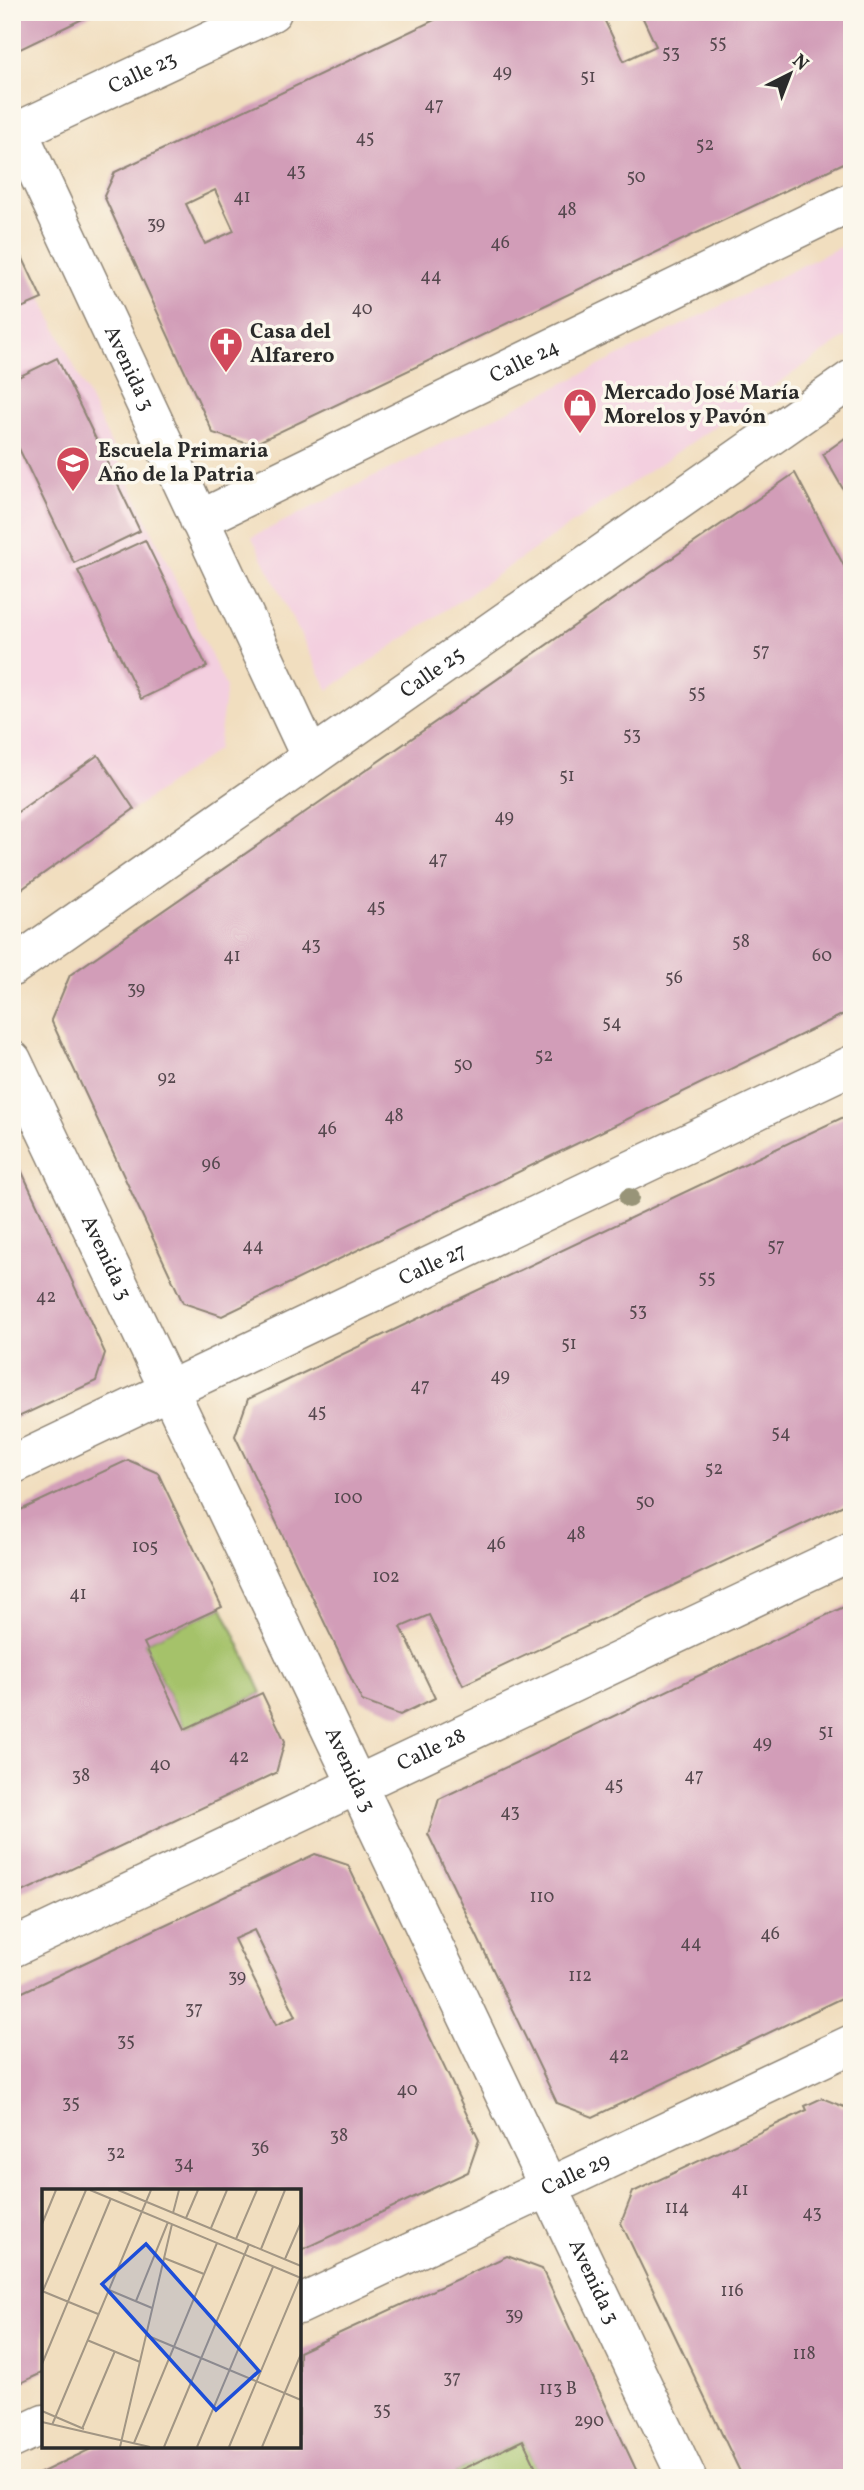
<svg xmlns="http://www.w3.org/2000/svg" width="864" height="2490" viewBox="0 0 864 2490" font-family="Vollkorn,serif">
  <rect width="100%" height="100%" fill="#fbf7ec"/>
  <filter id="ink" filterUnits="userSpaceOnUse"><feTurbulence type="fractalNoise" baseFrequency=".0143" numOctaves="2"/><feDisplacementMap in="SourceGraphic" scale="14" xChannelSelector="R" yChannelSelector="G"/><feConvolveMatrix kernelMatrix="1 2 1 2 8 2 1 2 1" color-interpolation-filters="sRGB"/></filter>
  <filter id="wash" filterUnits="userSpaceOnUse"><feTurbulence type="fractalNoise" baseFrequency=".00686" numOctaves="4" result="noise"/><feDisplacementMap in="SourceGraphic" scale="28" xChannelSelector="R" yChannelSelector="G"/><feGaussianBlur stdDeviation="1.57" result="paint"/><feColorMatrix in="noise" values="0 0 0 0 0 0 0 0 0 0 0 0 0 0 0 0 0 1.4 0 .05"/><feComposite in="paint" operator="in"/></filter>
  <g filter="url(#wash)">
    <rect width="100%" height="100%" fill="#f1debf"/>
    <path fill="#f3cfdf" d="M12,235L226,687L218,749L12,896Z
      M852,241V333L328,690L252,537Z"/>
    <path fill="#a5c26a" stroke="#68764a" stroke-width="2" d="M222,1607L262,1693L185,1729L144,1643Z
      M523,2440L541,2478H456L454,2473Z"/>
    <g id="blocks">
      <path fill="#d29db8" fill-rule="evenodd" d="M12,12H97L12,53Z
        M451,12H614L603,17L624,61L656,46L640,12H852V159L252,445L213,433L104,196L115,172ZM215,190L234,231L205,244L186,204Z
        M12,235L42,299L12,312Z
        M57,358L140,531L74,563L12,434V380Z
        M852,433V492L847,496L823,454Z
        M795,473L852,581V1010L222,1316L183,1303L51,1020L70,975Z
        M145,540L207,667L141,699L78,571Z
        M98,755L134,809L12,896V816Z
        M852,1113V1501L463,1685L429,1615L401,1627L435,1698L400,1715L362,1701L235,1436L248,1399Z
        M12,1150L105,1353L96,1381L12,1420Z
        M128,1460L158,1473L222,1607L144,1643L185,1729L262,1693L285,1741L276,1773L12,1897V1514Z
        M852,1603V1993L593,2117L557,2103L428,1834L439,1799Z
        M315,1854L348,1865L479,2140L468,2172L299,2251V2191H44V2372L12,2387V1997ZM254,1930L296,2016L276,2025L234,1939Z
        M851,2085L852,2478H743L621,2223L633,2192L807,2110L805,2106L822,2098L844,2107Z
        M507,2256L542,2269L640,2478H541L523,2440L454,2473L456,2478H30L97,2446H299V2352Z"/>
    </g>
  </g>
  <g filter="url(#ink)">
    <use href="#blocks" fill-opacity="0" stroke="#8e8475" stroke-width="2"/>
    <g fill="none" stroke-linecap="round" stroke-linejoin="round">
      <g stroke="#8e8475" stroke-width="41">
        <g id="minor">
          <path id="s1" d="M18,131L311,758"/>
          <path id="s2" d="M199,520L852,202"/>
          <path id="s3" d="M12,967L852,379"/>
          <path id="s4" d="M12,1060L687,2478"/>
          <path id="s5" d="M12,1465L852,1065"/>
          <path id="s6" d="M12,1948L852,1551"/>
          <path id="s7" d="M299,2305L852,2044"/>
          <path d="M12,2439L44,2424"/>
        </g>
      </g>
      <g stroke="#8e8475" stroke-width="41">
        <g id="tertiary">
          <path id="s8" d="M12,134L272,12"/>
        </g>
      </g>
      <use href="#minor" stroke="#fff" stroke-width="38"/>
      <use href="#tertiary" stroke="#fff" stroke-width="38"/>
    </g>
    <circle fill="#989478" cx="629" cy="1198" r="10"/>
  </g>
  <defs>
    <g id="church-pin" transform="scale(1.75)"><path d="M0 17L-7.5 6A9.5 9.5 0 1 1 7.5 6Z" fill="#d1495b" stroke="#fbf7ec"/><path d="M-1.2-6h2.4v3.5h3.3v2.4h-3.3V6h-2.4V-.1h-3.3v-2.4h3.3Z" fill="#fff"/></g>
    <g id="shop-pin" transform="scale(1.75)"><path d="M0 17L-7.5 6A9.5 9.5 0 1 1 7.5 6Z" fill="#d1495b" stroke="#fbf7ec"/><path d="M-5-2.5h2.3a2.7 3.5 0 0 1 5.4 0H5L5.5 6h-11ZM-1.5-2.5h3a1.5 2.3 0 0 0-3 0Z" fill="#fff"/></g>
    <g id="school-pin" transform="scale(1.75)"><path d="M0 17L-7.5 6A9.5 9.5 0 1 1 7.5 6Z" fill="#d1495b" stroke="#fbf7ec"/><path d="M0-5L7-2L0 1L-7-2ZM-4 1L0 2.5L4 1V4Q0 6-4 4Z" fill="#fff"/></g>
  </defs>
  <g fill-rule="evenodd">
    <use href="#church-pin" x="226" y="344"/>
    <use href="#shop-pin" x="580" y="405"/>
    <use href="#school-pin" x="73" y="463"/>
  </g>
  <g text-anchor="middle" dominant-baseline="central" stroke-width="7" stroke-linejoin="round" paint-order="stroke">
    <g font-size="18" fill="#55484e">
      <text x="718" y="43">55</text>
      <text x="671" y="53">53</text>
      <text x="502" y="72">49</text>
      <text x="588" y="77">51</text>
      <text x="434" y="105">47</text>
      <text x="365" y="138">45</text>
      <text x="705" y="145">52</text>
      <text x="296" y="171">43</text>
      <text x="636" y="177">50</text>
      <text x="242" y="197">41</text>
      <text x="567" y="210">48</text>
      <text x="156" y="224">39</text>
      <text x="500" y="243">46</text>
      <text x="431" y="276">44</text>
      <text x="362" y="309">40</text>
      <text x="761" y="651">57</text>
      <text x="697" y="693">55</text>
      <text x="632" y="735">53</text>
      <text x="567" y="776">51</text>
      <text x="504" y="817">49</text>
      <text x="438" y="859">47</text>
      <text x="376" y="907">45</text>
      <text x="741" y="942">58</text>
      <text x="311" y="945">43</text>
      <text x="232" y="956">41</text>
      <text x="822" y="956">60</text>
      <text x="674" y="978">56</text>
      <text x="136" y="989">39</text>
      <text x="612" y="1023">54</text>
      <text x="544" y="1056">52</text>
      <text x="463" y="1065">50</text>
      <text x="167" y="1078">92</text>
      <text x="394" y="1116">48</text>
      <text x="327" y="1129">46</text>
      <text x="211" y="1164">96</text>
      <text x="253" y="1246">44</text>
      <text x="776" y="1246">57</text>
      <text x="707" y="1278">55</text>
      <text x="46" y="1297">42</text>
      <text x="638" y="1311">53</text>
      <text x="569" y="1344">51</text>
      <text x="500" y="1376">49</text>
      <text x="420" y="1386">47</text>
      <text x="317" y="1412">45</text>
      <text x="781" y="1433">54</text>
      <text x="714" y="1469">52</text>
      <text x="348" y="1498">100</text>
      <text x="645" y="1502">50</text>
      <text x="576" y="1534">48</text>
      <text x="496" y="1544">46</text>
      <text x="145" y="1547">105</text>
      <text x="386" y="1577">102</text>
      <text x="78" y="1594">41</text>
      <text x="826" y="1732">51</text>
      <text x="762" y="1743">49</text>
      <text x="239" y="1757">42</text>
      <text x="160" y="1765">40</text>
      <text x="81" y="1776">38</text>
      <text x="694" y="1776">47</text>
      <text x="614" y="1785">45</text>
      <text x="510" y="1812">43</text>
      <text x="542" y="1897">110</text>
      <text x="770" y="1934">46</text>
      <text x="691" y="1943">44</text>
      <text x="580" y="1976">112</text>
      <text x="237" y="1977">39</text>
      <text x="194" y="2009">37</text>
      <text x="126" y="2041">35</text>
      <text x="619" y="2055">42</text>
      <text x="407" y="2090">40</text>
      <text x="71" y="2103">35</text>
      <text x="339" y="2136">38</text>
      <text x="260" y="2148">36</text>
      <text x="116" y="2153">32</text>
      <text x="184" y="2164">34</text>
      <text x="740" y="2190">41</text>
      <text x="677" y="2208">114</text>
      <text x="812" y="2213">43</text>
      <text x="732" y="2291">116</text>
      <text x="514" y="2315">39</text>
      <text x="804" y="2354">118</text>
      <text x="452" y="2378">37</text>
      <text x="558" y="2389">113 B</text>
      <text x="382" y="2410">35</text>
      <text x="589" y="2421">290</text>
    </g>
    <g font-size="21" fill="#2b2b2b" stroke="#fbf7ec">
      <text stroke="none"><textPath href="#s8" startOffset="144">Calle 23</textPath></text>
      <text stroke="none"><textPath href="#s2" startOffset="362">Calle 24</textPath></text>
      <text stroke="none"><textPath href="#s1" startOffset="262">Avenida 3</textPath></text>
      <text stroke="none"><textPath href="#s3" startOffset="513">Calle 25</textPath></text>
      <text stroke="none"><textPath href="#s4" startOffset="219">Avenida 3</textPath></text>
      <text stroke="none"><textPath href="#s5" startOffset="466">Calle 27</textPath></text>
      <text stroke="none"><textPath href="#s6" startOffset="464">Calle 28</textPath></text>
      <text stroke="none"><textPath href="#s4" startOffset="786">Avenida 3</textPath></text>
      <text stroke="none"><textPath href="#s7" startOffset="306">Calle 29</textPath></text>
      <text stroke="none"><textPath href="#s4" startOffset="1353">Avenida 3</textPath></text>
    </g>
    <g font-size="21" font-weight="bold" fill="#2b2b2b" stroke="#fbf7ec" text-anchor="start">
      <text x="250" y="332">Casa del<tspan x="250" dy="24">Alfarero</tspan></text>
      <text x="604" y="393">Mercado José María<tspan x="604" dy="24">Morelos y Pavón</tspan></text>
      <text x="98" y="451">Escuela Primaria<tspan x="98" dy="24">Año de la Patria</tspan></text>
    </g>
  </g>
  <g transform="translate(42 2189)">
    <rect width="259" height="259" fill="#f1debf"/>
    <path fill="none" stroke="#a29684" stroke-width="2" d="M48,1L259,89M76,1L259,77M131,24L137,1M144,29L156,1M0,35L14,1M169,39L185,1M194,50L215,1M219,60L243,1M122,69L162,85M243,70L259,33M67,101L110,119M0,102L56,125M0,104L44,1M94,112L126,33M104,146L259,211M45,151L98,173M0,175L69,9M0,222L42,240M0,233L108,258M10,236L109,1M40,240L73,162M92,254L175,54M78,258L130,35M122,258L207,55M155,258L231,78M187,258L258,89M220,258L259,165"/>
    <path fill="#1d4ed8" fill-opacity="0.15" stroke="#1d4ed8" stroke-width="3.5" d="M104,55L217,182L174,221L60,95Z"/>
    <rect width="259" height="259" fill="none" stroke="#2b2b2b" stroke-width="3.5"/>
  </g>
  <rect width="864" height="2490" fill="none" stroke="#fbf7ec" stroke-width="42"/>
  <g transform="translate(790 74) rotate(42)" stroke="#fbf7ec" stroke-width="5" paint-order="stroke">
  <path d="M0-5L12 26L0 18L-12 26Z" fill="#2b2b2b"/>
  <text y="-10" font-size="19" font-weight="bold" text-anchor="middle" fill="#2b2b2b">N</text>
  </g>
</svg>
